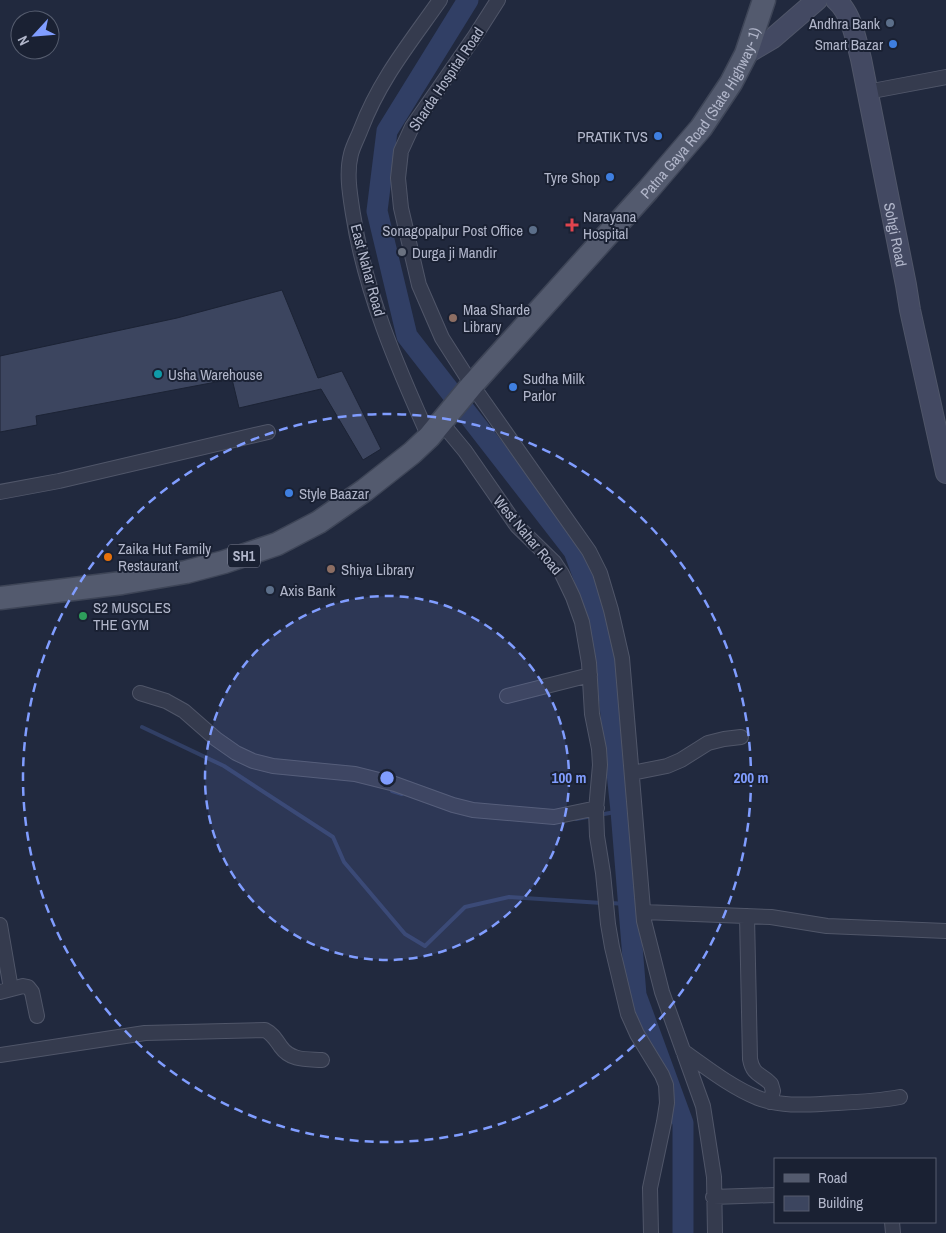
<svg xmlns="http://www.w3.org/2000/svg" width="946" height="1233" viewBox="0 0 946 1233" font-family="'Archivo Narrow',sans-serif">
  <rect width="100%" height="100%" fill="#21293e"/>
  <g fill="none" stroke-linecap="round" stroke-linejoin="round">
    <path stroke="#313f65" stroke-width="4" d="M142,727L224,766L333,837L344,862L405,934L425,946L465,907L509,897L602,903
      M392,791L402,794
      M576,819L621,811
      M609,903L629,904"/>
    <path stroke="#313f65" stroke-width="21" d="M468,0L387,131L377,211L407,336L574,551L586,583L605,657L621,811L636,995L683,1123V1233"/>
  </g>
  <path fill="#3c455f" stroke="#1c2335" d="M282,290L318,378L342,371L381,449L363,460L321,389L239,408L232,379L36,416L37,425L0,432V356L177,318Z"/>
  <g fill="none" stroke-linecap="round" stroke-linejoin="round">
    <g stroke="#505669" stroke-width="16">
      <path id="street" d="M498,0L475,36L412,127L401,151L398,178L401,208L419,285L442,338L472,385L589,551L600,573L611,610L622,658L644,921L662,992L703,1106L714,1177L715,1233
        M867,92L946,77
        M441,422L465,451L517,526L554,562L562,574L573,597L582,622L589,663L592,714L599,749L600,765L596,810L597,836L603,873L608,924L612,947L628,1014L637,1034L662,1075L666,1085L667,1103L664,1122L650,1188L651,1233
        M429,437C397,366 365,292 353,214C350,195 346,173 351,154C353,146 358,137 361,129C380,79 410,43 440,0
        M0,492L59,481L268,432
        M140,693L166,701L184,711L216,739L236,753L253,761L273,766L355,774L395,784L453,805L473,810L554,817L597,808
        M507,696L590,675
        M632,773L667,766L681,760L708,743L724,739L741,737
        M644,912L771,917L827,926L946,931
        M747,916L750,1059C753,1076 762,1074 771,1084L773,1091L770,1102
        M0,925L11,989
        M0,992L23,986L28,987L32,992L37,1016
        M683,1051C707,1068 731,1087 758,1098C784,1108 812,1104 838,1103C859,1102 879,1101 900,1097
        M0,1055L145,1033L265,1030C273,1034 276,1040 281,1047C291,1061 307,1059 322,1060
        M713,1197L775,1195
        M892,1222L893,1233"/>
    </g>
    <g stroke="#505669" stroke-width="22">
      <g id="secondary">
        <path id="s1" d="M836,0C852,14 856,40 861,59L906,285L910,310L946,473"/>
        <path d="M746,54L773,38L817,0"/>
      </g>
    </g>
    <g stroke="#3e4557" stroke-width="25">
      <g id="primary">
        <path id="s2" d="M0,598L122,583L186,572L224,562L277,544L319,522L365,490L412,453L429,437L472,385L648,190L701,128L731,83L746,54L764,0"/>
      </g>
    </g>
    <use href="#street" stroke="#353b4e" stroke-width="14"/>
    <use href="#secondary" stroke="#434962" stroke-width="20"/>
    <use href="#primary" stroke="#535a6e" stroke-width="22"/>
  </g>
  <circle cx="387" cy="778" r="182" fill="#809dff" fill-opacity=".12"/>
  <g fill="none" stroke="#809dff" stroke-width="2.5" stroke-dasharray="9 6">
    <circle cx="387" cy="778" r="182"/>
    <circle cx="387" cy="778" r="364"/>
  </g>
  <g fill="#5c6f8a" stroke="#1a2133" stroke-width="2">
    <circle cx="890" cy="23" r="5"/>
    <circle cx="533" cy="230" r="5"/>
    <circle cx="270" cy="590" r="5"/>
  </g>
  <g fill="#3f7fe0" stroke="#1a2133" stroke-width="2">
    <circle cx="893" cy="44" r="5"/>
    <circle cx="658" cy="136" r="5"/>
    <circle cx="610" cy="177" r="5"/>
    <circle cx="513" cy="387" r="5"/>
    <circle cx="289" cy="493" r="5"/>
  </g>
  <path fill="#e0444e" stroke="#1a2133" stroke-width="2" d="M569.5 217.5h5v5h5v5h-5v5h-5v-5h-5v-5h5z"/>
  <circle fill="#6b7280" stroke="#1a2133" stroke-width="2" cx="402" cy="252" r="5"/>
  <g fill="#8d6e63" stroke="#1a2133" stroke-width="2">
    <circle cx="453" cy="318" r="5"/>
    <circle cx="331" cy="569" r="5"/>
  </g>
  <circle fill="#0f9aa8" stroke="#1a2133" stroke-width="2" cx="158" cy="374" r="5"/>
  <circle fill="#e8710a" stroke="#1a2133" stroke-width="2" cx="108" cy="557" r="5"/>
  <circle fill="#2e9e5b" stroke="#1a2133" stroke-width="2" cx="83" cy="616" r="5"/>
  <g text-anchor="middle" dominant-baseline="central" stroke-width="4" stroke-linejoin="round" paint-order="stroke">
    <rect fill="#1a2133" stroke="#84899d" stroke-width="1" x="228" y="544.5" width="32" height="23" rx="4"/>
    <g font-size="14" font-weight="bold" fill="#b1b6ca">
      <text x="244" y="556">SH1</text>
    </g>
    <g font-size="15" fill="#b1b6ca" stroke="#1a2133" text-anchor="start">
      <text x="880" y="23" text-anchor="end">Andhra Bank</text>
      <text x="883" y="44" text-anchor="end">Smart Bazar</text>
      <text x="648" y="136" text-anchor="end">PRATIK TVS</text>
      <text x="600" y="177" text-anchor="end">Tyre Shop</text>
      <text x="583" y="216">Narayana<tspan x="583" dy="17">Hospital</tspan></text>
      <text x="523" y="230" text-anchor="end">Sonagopalpur Post Office</text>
      <text x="412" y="252">Durga ji Mandir</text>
      <text x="463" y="309">Maa Sharde<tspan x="463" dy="17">Library</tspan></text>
      <text x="168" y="374">Usha Warehouse</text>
      <text x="523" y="378">Sudha Milk<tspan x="523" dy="17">Parlor</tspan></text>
      <text x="299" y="493">Style Baazar</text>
      <text x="118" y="548">Zaika Hut Family<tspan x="118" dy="17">Restaurant</tspan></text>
      <text x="341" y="569">Shiya Library</text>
      <text x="280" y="590">Axis Bank</text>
      <text x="93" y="607">S2 MUSCLES<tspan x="93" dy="17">THE GYM</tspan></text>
    </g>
    <g font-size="15" fill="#b1b6ca" stroke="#1a2133">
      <text transform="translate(446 79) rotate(-56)">Sharda Hospital Road</text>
      <text stroke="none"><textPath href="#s2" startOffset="894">Patna Gaya Road (State Highway- 1)</textPath></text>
      <text stroke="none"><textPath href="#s1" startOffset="244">Sohgi Road</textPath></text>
      <text transform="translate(368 270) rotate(75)">East Nahar Road</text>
      <text transform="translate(528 535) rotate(50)">West Nahar Road</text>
    </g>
  </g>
  <circle cx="387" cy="778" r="8" fill="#809dff" stroke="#1a2133" stroke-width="2.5"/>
  <g font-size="15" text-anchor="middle" font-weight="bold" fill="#809dff" stroke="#1a2133" stroke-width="4" stroke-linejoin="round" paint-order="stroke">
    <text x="569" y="783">100 m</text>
    <text x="751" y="783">200 m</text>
  </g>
  <rect x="774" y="1158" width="162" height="65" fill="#1a2133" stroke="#565d6f"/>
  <rect x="784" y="1174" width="25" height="8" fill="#535a6e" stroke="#565d6f"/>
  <text x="818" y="1183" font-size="15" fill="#b1b6ca">Road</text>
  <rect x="784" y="1196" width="25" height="15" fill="#3c455f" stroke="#565d6f"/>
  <text x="818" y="1208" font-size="15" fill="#b1b6ca">Building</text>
  <g transform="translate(35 35) rotate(244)"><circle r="24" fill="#1a2133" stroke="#565d6f"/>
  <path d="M0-4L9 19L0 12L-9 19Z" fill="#809dff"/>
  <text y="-8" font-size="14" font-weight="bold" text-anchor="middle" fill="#b1b6ca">N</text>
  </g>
</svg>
